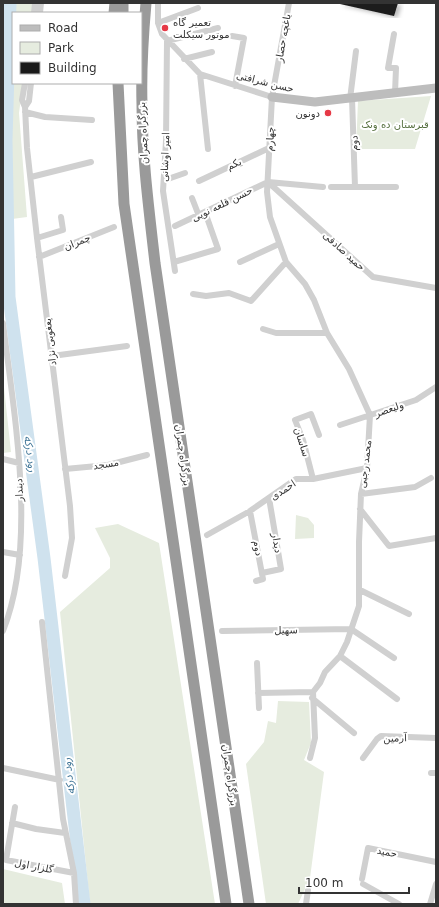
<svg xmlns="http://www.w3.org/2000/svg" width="439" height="907" viewBox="0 0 439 907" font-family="'DejaVu Sans','Noto Sans Arabic',sans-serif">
  <defs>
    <filter id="shadow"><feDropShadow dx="3.5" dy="2" stdDeviation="2" flood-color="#0004"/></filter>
  </defs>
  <rect width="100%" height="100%" fill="#fff"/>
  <path fill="#e6ecdf" d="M14,3H32V13H14Z
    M13,31V83H23L19,113L27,217L12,219L10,93Z
    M431,96L415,149H356L358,101Z
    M3,378L11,452L3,453Z
    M296,515L308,518L314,525V538L295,539Z
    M118,524L159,543L215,904H90L60,612L110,568V558L95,528Z
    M278,701L309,702L311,743L304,760L324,772L310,878L298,904H266L246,764L264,742L268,721L276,723Z
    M3,869L62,883L65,904H3Z"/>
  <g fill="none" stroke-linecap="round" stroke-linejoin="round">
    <path stroke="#cfe2ee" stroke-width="13" d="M10,3L6,140L9,297L44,558L84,904"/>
  </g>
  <path fill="#1a1a1a" filter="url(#shadow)" d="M398,3L394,16L340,4V3Z"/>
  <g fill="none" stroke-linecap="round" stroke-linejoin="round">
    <path stroke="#d0d0d0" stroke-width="6" d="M158,3V23L162,34L200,74L272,97
      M289,3L272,97L267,192L270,217L286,262L305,284L314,300L327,333L349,369L370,415L367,468L361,494L359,542V606L347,642L340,656L325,672L320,683L313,692L315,738L310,758
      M34,13L35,3
      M40,13L41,3
      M158,23L198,8
      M394,34L388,68H396L395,93
      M232,36L244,38L235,86
      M184,59L212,52
      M200,74L208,149
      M25,83L22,100L25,107L27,148L37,238L70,506L72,538L65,576
      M352,98L355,187
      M350,99L356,51
      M25,107L29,101L31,83
      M25,112L45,117L92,120
      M31,177L91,162
      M165,180L185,173
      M199,181L269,148
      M268,182L373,277L436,288
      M268,182L323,187
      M331,187H396
      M192,198L199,216
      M175,226L268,182
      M37,238L63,230L61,217
      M39,257L114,227
      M174,262L218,249L205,212
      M240,262L279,244
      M175,271L163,191L166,141L167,41L218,28
      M193,294L206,296L229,293L251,301L286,262
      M3,323C14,415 38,544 3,631
      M263,329L276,333H327
      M52,356L127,346
      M340,425L416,400L436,387
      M3,459L19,463
      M65,469L108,465L147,455
      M313,479L303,440L295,420L311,414L319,435
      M361,494L415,487L431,478
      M360,509L389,546L436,538
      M250,511L263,579L256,581
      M207,535L250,511L296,479H313L367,468
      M3,552L20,555
      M262,573L281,569L269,498
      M360,590L409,614
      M42,622L63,819L74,873L76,904
      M351,629L394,658
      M222,631L351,629
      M340,656L397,699
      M257,663L259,708
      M258,693L313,692
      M312,698L354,733
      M363,758L377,739L381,736L436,738
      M3,768L60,780
      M431,773H436
      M15,807L6,860L74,873
      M12,823L36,829L65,833
      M362,879L368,848L436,862
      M363,884L399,904
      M306,904L308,890
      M430,904L436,884"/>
    <path stroke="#bdbdbd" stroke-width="9" d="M272,97L315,102L436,88"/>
    <path stroke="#9a9a9a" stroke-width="11" d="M146,3C143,37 141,70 142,104C142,157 149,210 155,263L249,904
      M114,13L115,3
      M123,13V3
      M118,83L124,204L226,904"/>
  </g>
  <g fill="#e63946" stroke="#fff" stroke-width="1.5">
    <circle cx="165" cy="28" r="4"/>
    <circle cx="328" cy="113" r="4"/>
  </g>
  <g text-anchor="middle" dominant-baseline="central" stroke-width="4" stroke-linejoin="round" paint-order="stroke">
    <g font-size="10" fill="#333" stroke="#fff" text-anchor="start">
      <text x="173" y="22">تعمیر گاه<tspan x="173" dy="12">موتور سیکلت</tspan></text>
      <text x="320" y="113" text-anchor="end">دونون</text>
    </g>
    <g font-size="10" fill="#333" stroke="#fff">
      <text transform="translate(283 38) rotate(-80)">باغچه حصار</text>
      <text transform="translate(265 82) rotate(14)">حسن شرافتی</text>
      <text transform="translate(143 133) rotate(-93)">بزرگراه چمران</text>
      <text transform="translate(270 139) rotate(-87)">چهارم</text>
      <text transform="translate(354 143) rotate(-91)">دوم</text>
      <text transform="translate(165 157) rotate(-88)">امیر اوشانی</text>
      <text transform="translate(234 164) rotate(-25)">یکم</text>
      <text transform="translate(222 204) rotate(-26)">حسن قلعه نویی</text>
      <text transform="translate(77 242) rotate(-22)">چمران</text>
      <text transform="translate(344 251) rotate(42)">حمید صادقی</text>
      <text transform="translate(50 342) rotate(-97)">یعغوبی نژاد</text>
      <text transform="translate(389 409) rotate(-19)">ولیعصر</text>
      <text transform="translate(302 442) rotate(72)">ساسان</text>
      <text transform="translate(183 455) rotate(82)">بزرگراه چمران</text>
      <text transform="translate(106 464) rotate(-9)">مسجد</text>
      <text transform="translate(365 464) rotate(-83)">محمد رجبی</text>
      <text transform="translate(19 490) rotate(-92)">دیندار</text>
      <text transform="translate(283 490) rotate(-33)">احمدی</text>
      <text transform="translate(277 543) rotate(81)">دیدار</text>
      <text transform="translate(258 548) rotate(79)">دوم</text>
      <text transform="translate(286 630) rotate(-1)">سهیل</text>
      <text transform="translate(395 738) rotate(-2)">آرمین</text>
      <text transform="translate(230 775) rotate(82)">بزرگراه چمران</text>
      <text transform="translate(387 852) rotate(11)">حمید</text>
      <text transform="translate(34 866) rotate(11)">گلزار اول</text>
    </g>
    <g font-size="10" fill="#56703f" stroke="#fff">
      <text x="395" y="124">قبرستان ده ونک</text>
    </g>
    <g font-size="11" font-style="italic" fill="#3f7597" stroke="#fff">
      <text transform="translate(30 454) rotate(83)">رود درکه</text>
      <text transform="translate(69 776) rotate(-97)">رود درکه</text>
    </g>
  </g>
  <rect width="439" height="907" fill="none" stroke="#333333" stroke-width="8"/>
  <rect x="12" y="12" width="130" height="72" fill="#ffffff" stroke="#adadad"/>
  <rect x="20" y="25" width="20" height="6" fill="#bdbdbd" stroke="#adadad"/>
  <text x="48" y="32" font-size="12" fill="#333333">Road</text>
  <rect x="20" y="42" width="20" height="12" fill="#e6ecdf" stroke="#adadad"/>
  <text x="48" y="52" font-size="12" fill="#333333">Park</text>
  <rect x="20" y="62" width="20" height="12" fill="#1a1a1a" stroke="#adadad"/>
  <text x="48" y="72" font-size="12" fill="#333333">Building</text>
  <path d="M299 887v6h110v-6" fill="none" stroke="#333333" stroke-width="2"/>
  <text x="305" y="887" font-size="12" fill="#333333" stroke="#ffffff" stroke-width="3" paint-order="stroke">100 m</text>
</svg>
